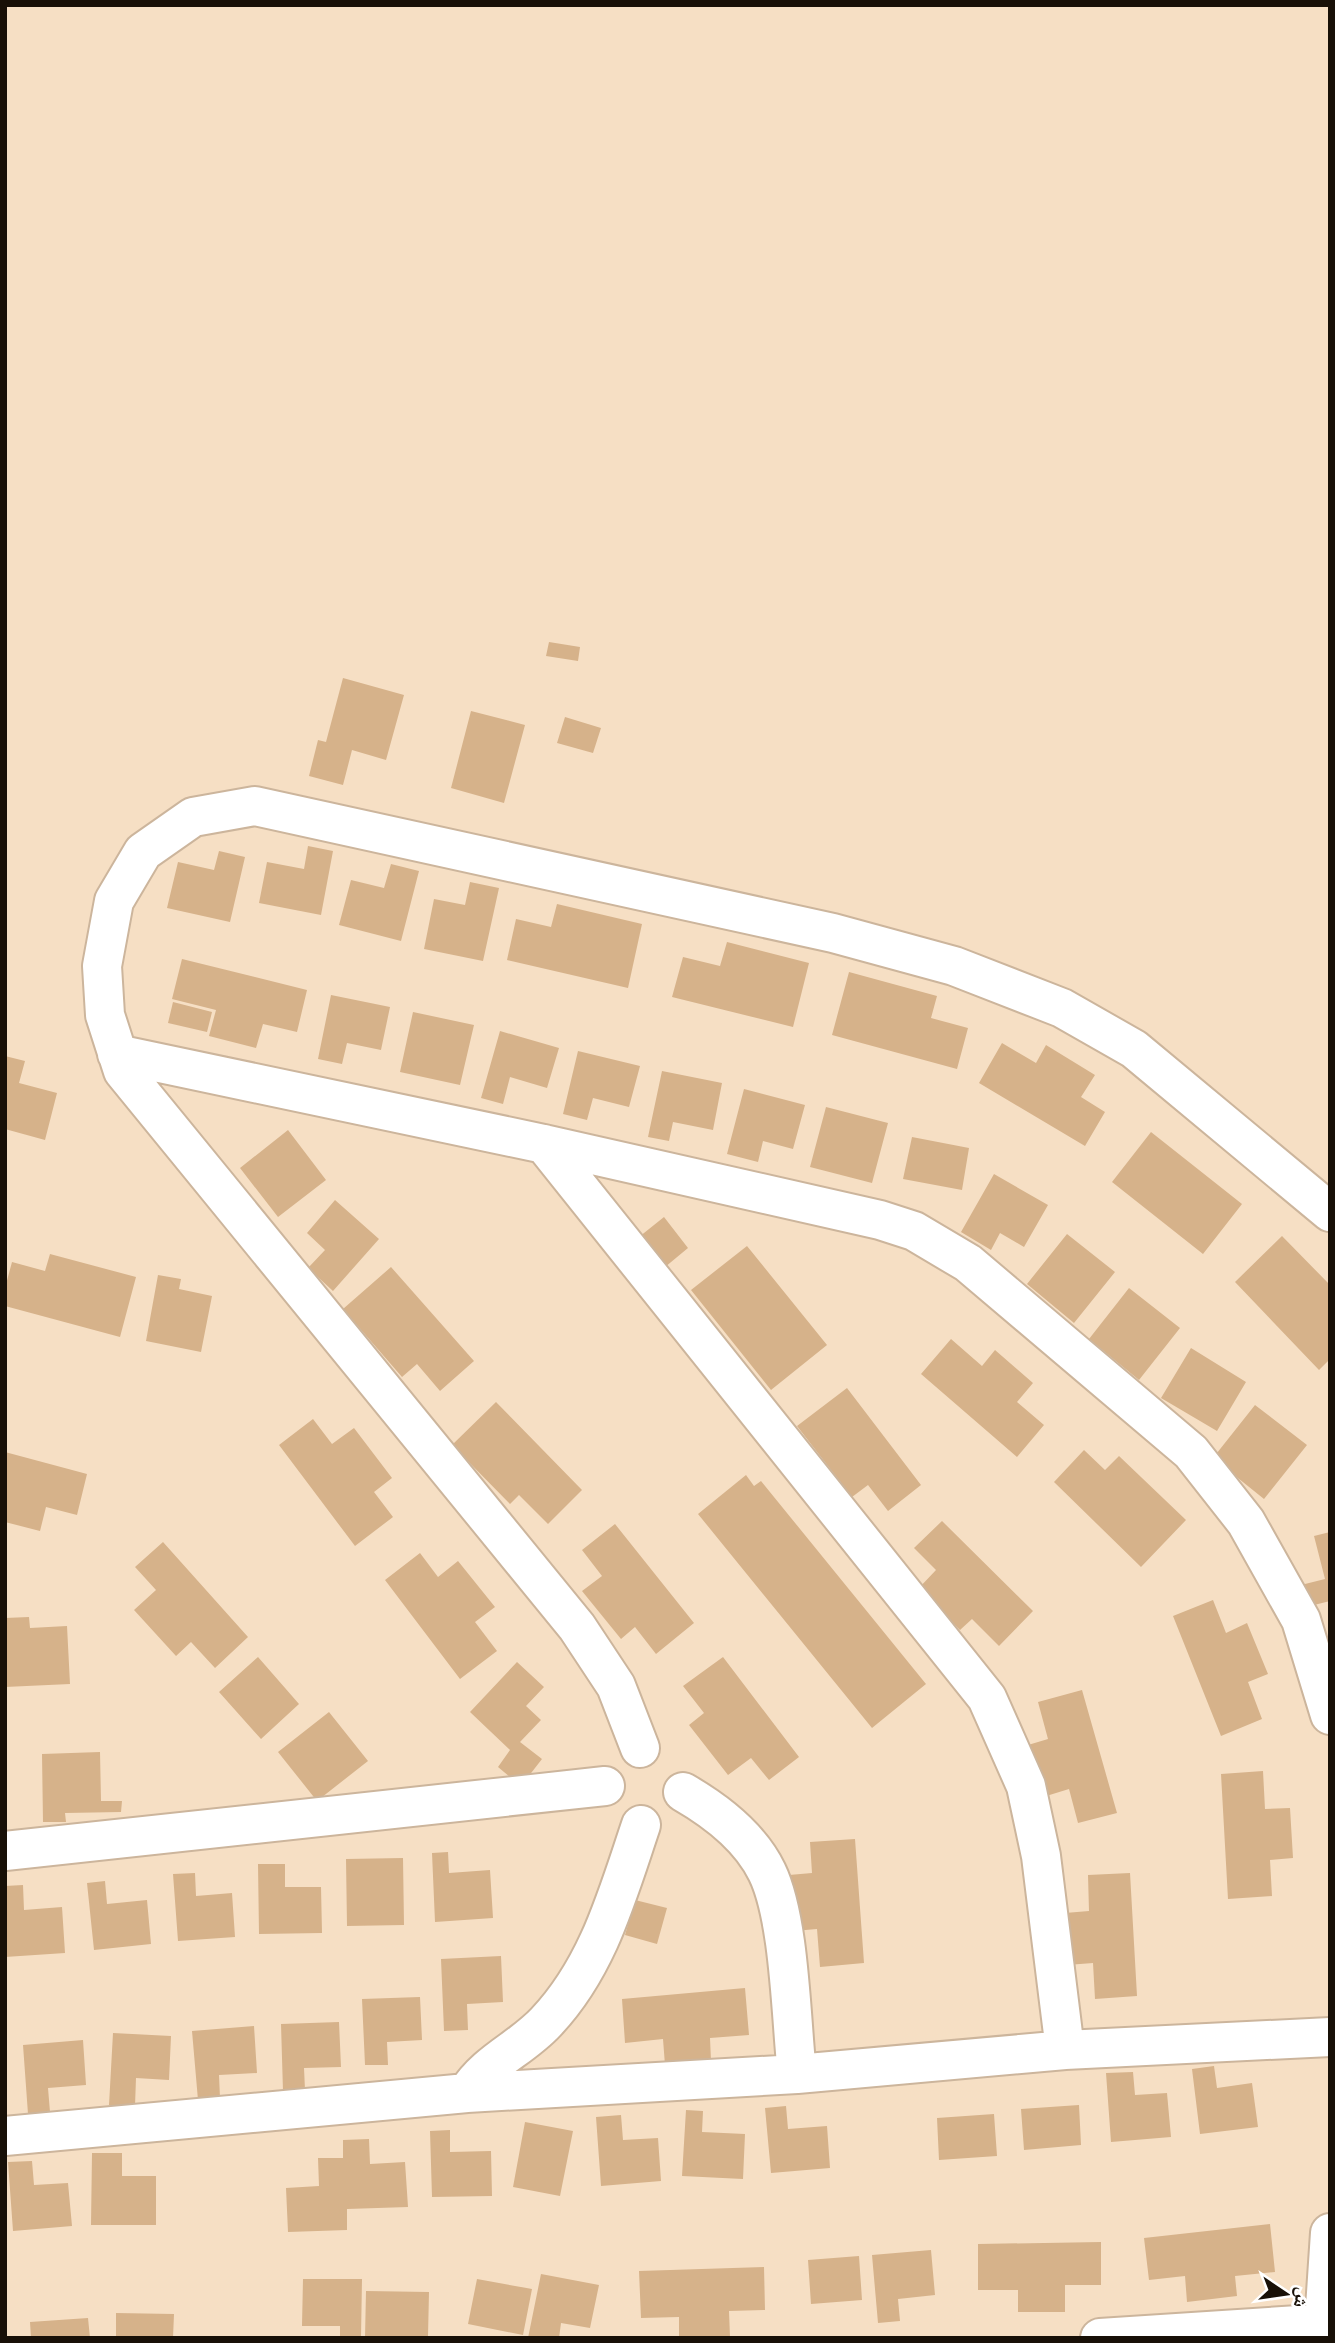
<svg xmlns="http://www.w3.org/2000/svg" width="1335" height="2343" viewBox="0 0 1335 2343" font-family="Overpass,'Noto Naskh Arabic',sans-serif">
  <rect width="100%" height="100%" fill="#f6dfc4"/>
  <path fill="#d6b28a" d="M549,642L580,647L578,661L546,656Z
    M343,678L404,695L386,760L352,750L343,785L309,776L318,740L326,742Z
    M471,711L525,725L504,803L451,788Z
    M565,717L601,728L593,753L557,743Z
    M308,846L333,851L321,915L259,903L267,862L304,869Z
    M219,851L245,857L230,922L167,908L178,862L214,870Z
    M391,864L419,871L401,941L339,925L351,880L384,888Z
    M470,882L499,888L483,961L424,949L434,899L465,905Z
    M557,904L642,924L628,988L507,960L516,919L551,927Z
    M727,942L809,963L793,1027L672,997L683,957L720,966Z
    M182,959L307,990L297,1032L263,1024L256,1048L209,1036L216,1010L172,999Z
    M849,972L937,996L931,1018L968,1028L957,1069L832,1035Z
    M331,995L390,1007L381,1050L347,1043L342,1064L318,1059Z
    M173,1002L212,1012L207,1032L168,1023Z
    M413,1012L474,1025L460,1085L400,1072Z
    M500,1031L559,1048L547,1088L510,1077L503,1104L481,1098Z
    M1002,1043L1036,1063L1046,1045L1095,1075L1081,1097L1105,1112L1085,1146L979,1083Z
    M578,1051L640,1066L629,1107L593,1098L587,1120L563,1114Z
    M5,1056L25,1061L19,1083L57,1093L45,1140L5,1129Z
    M662,1071L722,1083L713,1130L673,1122L669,1141L648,1137Z
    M744,1089L805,1105L793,1149L763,1141L758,1162L727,1154Z
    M826,1107L888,1123L872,1183L810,1167Z
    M288,1130L326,1180L278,1217L240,1168Z
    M1151,1132L1242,1204L1203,1254L1112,1182Z
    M912,1137L969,1148L962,1190L903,1179Z
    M994,1174L1048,1205L1024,1247L1000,1233L991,1250L961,1232Z
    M335,1200L379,1239L333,1291L308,1268L325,1250L307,1233Z
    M664,1217L688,1248L659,1272L634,1241Z
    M1067,1234L1115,1272L1074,1323L1027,1284Z
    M1282,1236L1330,1285V1359L1319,1370L1235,1282Z
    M747,1246L827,1345L771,1390L691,1290Z
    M50,1254L136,1277L120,1337L5,1306V1288L12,1262L45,1271Z
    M391,1267L474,1361L440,1391L417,1364L402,1377L343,1309Z
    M158,1275L181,1279L179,1289L212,1296L201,1352L146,1341Z
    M1129,1288L1180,1328L1139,1380L1089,1339Z
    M951,1339L982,1366L995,1350L1033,1383L1017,1402L1044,1425L1017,1457L921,1374Z
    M1191,1348L1246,1382L1217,1431L1161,1398Z
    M847,1388L921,1485L888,1511L868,1485L852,1497L797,1426Z
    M496,1402L582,1490L548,1524L519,1495L510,1504L452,1445Z
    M1255,1405L1307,1445L1264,1499L1213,1458Z
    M313,1419L332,1444L354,1428L392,1478L374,1492L393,1517L355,1546L279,1445Z
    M1084,1450L1105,1470L1119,1456L1186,1520L1141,1567L1054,1482Z
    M5,1452L87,1474L77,1515L46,1507L40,1531L5,1522Z
    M746,1475L754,1486L761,1481L926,1684L872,1728L698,1514Z
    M942,1521L1033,1611L999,1646L972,1619L960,1630L918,1589L936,1570L914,1548Z
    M615,1524L694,1623L656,1654L635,1627L621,1639L582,1591L602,1576L582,1550Z
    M1330,1532V1601L1306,1607L1301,1585L1325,1579L1314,1536Z
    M163,1542L248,1637L215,1668L191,1642L176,1656L134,1610L156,1590L135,1567Z
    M420,1553L438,1577L458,1561L495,1607L475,1622L497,1651L460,1679L385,1580Z
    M1213,1600L1226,1633L1247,1623L1268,1674L1248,1682L1262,1719L1221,1736L1173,1616Z
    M29,1617L30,1628L67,1626L70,1684L5,1687V1618Z
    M258,1657L299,1704L261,1739L219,1692Z
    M723,1657L799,1757L769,1780L751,1758L728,1775L689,1725L704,1713L683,1686Z
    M517,1662L544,1687L526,1706L541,1720L520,1742L542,1759L521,1786L498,1767L510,1750L470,1712Z
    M1082,1690L1117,1813L1078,1823L1069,1789L1043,1797L1028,1745L1048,1739L1038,1702Z
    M329,1712L368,1761L317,1801L278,1752Z
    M100,1752L101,1801H122L121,1812L65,1813L66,1822H43L42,1754Z
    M1263,1771L1265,1809L1290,1808L1293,1858L1270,1860L1272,1896L1228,1899L1221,1774Z
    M855,1839L864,1963L820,1967L817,1929L794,1931L789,1875L812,1873L810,1842Z
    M448,1852L449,1873L490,1870L493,1918L435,1922L432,1853Z
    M403,1858L404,1925L347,1926L346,1859Z
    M258,1864H285V1887H321L322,1933L259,1934Z
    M195,1873L196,1896L232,1893L235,1937L178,1941L173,1874Z
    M1130,1873L1137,1996L1095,1999L1093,1963L1067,1965L1065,1913L1089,1911L1088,1875Z
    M105,1881L107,1904L147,1900L151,1944L94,1950L87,1883Z
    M23,1885L24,1910L62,1907L65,1953L5,1957V1886Z
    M635,1900L667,1908L657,1944L625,1935Z
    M501,1956L503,2002L467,2004L468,2030L444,2031L441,1959Z
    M745,1988L749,2035L710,2038L711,2061L665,2065L663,2039L625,2043L622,1999Z
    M420,1997L422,2040L387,2042L388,2065H365L362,1999Z
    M339,2022L341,2067L304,2068L305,2090L283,2091L281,2024Z
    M254,2026L257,2073L219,2075L220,2098L198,2100L192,2031Z
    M113,2033L171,2036L169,2080L136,2078L135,2106L109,2105Z
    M83,2040L86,2085L48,2088L50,2112L28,2114L23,2045Z
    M1214,2066L1217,2088L1252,2083L1258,2127L1200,2134L1192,2069Z
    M1133,2072L1135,2095L1167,2093L1171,2137L1111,2142L1106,2073Z
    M1079,2105L1081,2145L1024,2150L1021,2109Z
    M786,2106L788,2129L827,2126L830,2168L771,2173L765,2108Z
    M686,2110L703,2111L702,2132L745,2134L743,2179L682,2176Z
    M994,2114L997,2156L939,2160L937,2118Z
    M621,2115L623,2140L658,2138L661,2181L601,2186L596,2117Z
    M525,2122L573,2131L560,2196L513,2187Z
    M450,2130V2152L491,2151L492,2196L432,2197L430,2131Z
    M369,2139L370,2164L405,2162L408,2207L347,2209V2230L288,2232L286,2188L319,2186L318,2158H343V2140Z
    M92,2153H122V2176H156V2225H91Z
    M32,2161L34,2185L68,2183L72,2226L13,2231L8,2162Z
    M1270,2224L1275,2272L1235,2276L1237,2296L1187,2302L1185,2276L1149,2280L1144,2238Z
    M1101,2242V2285H1065V2312H1018V2290H978V2244Z
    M931,2250L935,2295L898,2299L900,2321L878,2323L872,2255Z
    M859,2256L862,2300L811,2304L808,2260Z
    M764,2267L765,2310L729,2311L730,2337L679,2338V2317L641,2318L639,2271Z
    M541,2274L599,2285L590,2328L561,2323L559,2338H528Z
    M303,2279H362L361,2338H340V2326H302Z
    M477,2279L532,2289L523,2335L468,2324Z
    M366,2291L429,2292L428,2336L365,2338Z
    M116,2313L174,2314L173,2338H116Z
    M88,2318L90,2338H31L30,2322Z"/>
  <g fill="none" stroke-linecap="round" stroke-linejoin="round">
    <g stroke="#ccb59c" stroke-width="42">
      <path id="minor" d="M117,1054L544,1144L880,1220L914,1231L968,1263L1191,1452L1246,1522L1301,1620L1330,1715
        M544,1144L987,1698L1026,1786L1041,1856L1065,2050
        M640,1748L616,1686L577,1627L123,1071L105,1015L102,966L114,901L143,852L193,817L255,806L833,933L954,966L1062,1008L1134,1049L1330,1212
        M683,1792C716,1811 750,1837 767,1872C790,1919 791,2020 797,2074
        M5,1851L605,1786
        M467,2093C487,2061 521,2049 546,2022C598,1967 617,1896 641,1825
        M5,2136L467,2093L797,2074L1065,2050L1330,2037
        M1324,2323L1330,2233
        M1100,2338L1330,2323"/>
    </g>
    <use href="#minor" stroke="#fff" stroke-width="38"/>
  </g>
  <rect width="1335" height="2343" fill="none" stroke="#181007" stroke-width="14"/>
  <g transform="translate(1286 2294) rotate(103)" stroke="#ffffff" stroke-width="5" paint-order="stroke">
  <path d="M0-5L12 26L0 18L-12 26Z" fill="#181007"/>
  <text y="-10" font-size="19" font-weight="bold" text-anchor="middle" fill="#181007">ش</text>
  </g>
</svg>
